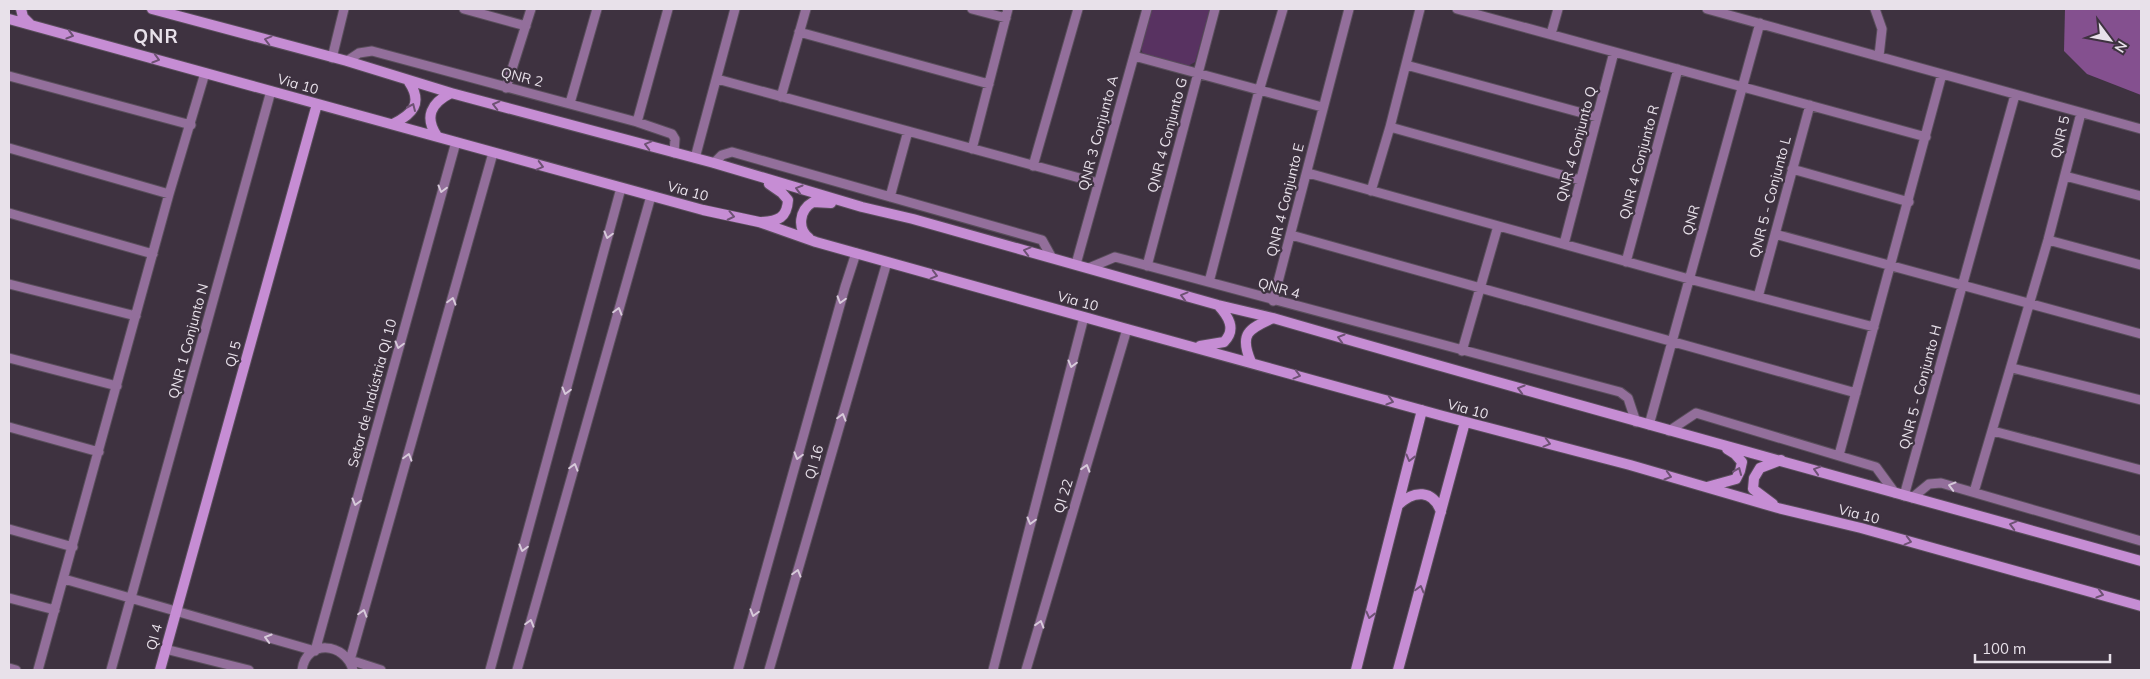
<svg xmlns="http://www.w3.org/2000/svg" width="2150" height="679" viewBox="0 0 2150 679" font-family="Mulish,sans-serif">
  <rect width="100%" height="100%" fill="#3e3240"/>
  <path fill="#583261" d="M1152,9H1210L1195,62L1188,66L1143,54L1141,49Z"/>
  <path fill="#84508f" d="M2065,9H2141V95L2087,74L2064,51Z"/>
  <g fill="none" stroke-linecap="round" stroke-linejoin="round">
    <g stroke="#594e5b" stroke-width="11">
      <path id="street" d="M464,9L526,26
        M972,9L1006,18
        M1457,9L1926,137
        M1707,9L2141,129
        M1875,9L1882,29L1879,56
        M799,32L989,84
        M1551,34L1558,9
        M1134,56L1322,107
        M332,58L344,9
        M347,61L359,53L372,51L637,122L672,134L675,139L674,153
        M1406,65L1597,117
        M9,76L191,125
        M717,79L1098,183
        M506,88L531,9
        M781,97L806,9
        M570,103L597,9
        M637,122L668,9
        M1390,127L1580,180
        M9,148L169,194
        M972,149L1008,9
        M695,158L735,9
        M714,163L722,155L732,152L1042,240L1052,258
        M1033,166L1078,9
        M1792,169L1909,202
        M1308,173L1689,279L1874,327
        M2065,176L2141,196
        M1371,191L1390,127L1420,9
        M890,197L908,131
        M9,213L153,254
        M1775,234L2141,334
        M1291,235L1856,393
        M2048,240L2141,265
        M1564,244L1614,52
        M1626,262L1678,69
        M1076,264L1147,9
        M1147,266L1215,9
        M1089,268L1115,257L1620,392L1628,398L1636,422
        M1209,282L1259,91L1283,9
        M9,284L136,316
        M1758,297L1810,105
        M1273,301L1349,9
        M1462,351L1498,226
        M9,358L117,386
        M2012,368L2141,400
        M1649,425L1760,23
        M9,427L99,452
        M1669,431L1696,413L1876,467L1895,493
        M1993,431L2141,470
        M1839,455L1942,74
        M1974,492L2048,240L2081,113
        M1904,496L2015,95
        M1912,498L1929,484L1941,483L2141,541
        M9,529L73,547
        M64,579L315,651
        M9,598L55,610
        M165,649L249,670
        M315,651L456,142
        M9,668L16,670
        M38,670L169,194L205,73
        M111,670L271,91
        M302,670C306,639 345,642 353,670
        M381,670L350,660L493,153
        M490,670L621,188
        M517,670L651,196
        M738,670L845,287L856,253
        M769,670L887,262
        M993,670L1084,317
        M1026,670L1127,329"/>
    </g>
    <g stroke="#594e5b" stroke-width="12">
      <path id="secondary" d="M21,9L23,17L30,24
        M152,9L347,61L451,93L714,163L862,207L913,219L1218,305L1273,318C1562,402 1852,480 2141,561
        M9,19L703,210L759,222L816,242L1127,329L1443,416L1630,465L1778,508L1861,528L2141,606
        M393,124C413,114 423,103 409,82
        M437,136C424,117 431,103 451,93
        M762,222C778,221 787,218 788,200L782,193L769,184
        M809,238C797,229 799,210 813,202L831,203
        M1200,346L1224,342C1237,329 1228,316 1218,305
        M1251,362C1239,334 1248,329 1273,318
        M1707,487L1736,479L1740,471L1742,462L1735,454L1727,449
        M1773,504L1753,489L1754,478L1760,468L1781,460
        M1398,505C1414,490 1433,489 1441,512
        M160,670L317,104
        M1356,670L1422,410
        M1398,670L1465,422"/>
    </g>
    <use href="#street" stroke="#936f9b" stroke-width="9"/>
    <use href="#secondary" stroke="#c68dd4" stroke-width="10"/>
  </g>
  <defs><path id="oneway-chevron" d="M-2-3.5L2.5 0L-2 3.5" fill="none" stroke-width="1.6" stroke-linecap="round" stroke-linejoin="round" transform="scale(1.25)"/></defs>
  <g stroke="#6e5274">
    <use href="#oneway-chevron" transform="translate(70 35) rotate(16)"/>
    <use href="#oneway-chevron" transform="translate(268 40) rotate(-165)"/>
    <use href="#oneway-chevron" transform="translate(156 59) rotate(16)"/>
    <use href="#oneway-chevron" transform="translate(496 105) rotate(-166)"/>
    <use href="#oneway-chevron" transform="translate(412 107) rotate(-66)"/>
    <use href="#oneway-chevron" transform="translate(648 145) rotate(-165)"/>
    <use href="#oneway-chevron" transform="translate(540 166) rotate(15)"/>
    <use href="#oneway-chevron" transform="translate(799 189) rotate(-164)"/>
    <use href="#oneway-chevron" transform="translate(731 216) rotate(12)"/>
    <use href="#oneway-chevron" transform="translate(1027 251) rotate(-165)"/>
    <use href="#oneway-chevron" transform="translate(934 275) rotate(15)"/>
    <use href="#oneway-chevron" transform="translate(1184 296) rotate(-165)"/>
    <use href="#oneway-chevron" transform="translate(1341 338) rotate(-164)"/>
    <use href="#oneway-chevron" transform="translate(1297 375) rotate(15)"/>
    <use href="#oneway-chevron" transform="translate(1521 389) rotate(-164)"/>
    <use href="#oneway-chevron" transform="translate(1390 401) rotate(16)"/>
    <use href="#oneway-chevron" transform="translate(1547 443) rotate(15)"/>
    <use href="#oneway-chevron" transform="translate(1410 458) rotate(104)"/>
    <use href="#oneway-chevron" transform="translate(1817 470) rotate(-163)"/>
    <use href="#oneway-chevron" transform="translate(1738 471) rotate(-67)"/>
    <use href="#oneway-chevron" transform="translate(1668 476) rotate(16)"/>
    <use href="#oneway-chevron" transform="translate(2013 525) rotate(-165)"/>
    <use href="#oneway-chevron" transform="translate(1908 541) rotate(15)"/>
    <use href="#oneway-chevron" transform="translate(1420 589) rotate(-75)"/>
    <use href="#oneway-chevron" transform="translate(2100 594) rotate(16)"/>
    <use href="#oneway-chevron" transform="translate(1370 615) rotate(104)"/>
  </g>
  <g stroke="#d7cada">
    <use href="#oneway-chevron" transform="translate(442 189) rotate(105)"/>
    <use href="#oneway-chevron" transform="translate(608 235) rotate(105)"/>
    <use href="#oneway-chevron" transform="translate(841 300) rotate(106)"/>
    <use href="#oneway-chevron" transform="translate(452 301) rotate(-74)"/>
    <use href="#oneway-chevron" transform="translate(618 311) rotate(-74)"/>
    <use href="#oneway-chevron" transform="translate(399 345) rotate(105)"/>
    <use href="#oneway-chevron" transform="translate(1072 364) rotate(105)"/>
    <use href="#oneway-chevron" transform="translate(566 391) rotate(105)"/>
    <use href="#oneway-chevron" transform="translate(842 417) rotate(-74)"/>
    <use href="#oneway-chevron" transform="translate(798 456) rotate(106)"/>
    <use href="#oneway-chevron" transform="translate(408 457) rotate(-74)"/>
    <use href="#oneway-chevron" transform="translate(574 467) rotate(-74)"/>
    <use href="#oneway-chevron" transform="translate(1086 468) rotate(-73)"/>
    <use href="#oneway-chevron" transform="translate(1952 486) rotate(-165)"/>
    <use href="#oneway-chevron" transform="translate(356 502) rotate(105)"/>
    <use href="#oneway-chevron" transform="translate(1031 521) rotate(105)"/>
    <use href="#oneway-chevron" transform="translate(523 548) rotate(105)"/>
    <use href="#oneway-chevron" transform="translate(797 573) rotate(-74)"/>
    <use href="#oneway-chevron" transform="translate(363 613) rotate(-74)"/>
    <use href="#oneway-chevron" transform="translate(754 613) rotate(106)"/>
    <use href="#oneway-chevron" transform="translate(530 623) rotate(-74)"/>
    <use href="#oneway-chevron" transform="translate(1040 624) rotate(-73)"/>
    <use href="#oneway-chevron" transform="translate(268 638) rotate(-164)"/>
  </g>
  <g text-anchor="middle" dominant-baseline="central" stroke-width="4.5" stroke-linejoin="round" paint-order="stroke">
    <g font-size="14" fill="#e8e1ea" stroke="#3e3240">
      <text transform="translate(522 77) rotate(14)">QNR 2</text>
      <text transform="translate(298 84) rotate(16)">Via 10</text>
      <text transform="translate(1098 133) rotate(-75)">QNR 3 Conjunto A</text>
      <text transform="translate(1167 135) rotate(-75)">QNR 4 Conjunto G</text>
      <text transform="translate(2060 137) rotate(-77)">QNR 5</text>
      <text transform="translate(1576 144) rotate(-75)">QNR 4 Conjunto Q</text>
      <text transform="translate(1639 162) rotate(-75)">QNR 4 Conjunto R</text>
      <text transform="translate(688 191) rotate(15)">Via 10</text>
      <text transform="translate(1770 197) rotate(-75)">QNR 5 - Conjunto L</text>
      <text transform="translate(1285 200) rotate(-76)">QNR 4 Conjunto E</text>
      <text transform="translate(1691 220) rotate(-75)">QNR</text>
      <text transform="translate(1279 288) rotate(16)">QNR 4</text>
      <text transform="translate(1078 301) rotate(15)">Via 10</text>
      <text transform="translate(188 341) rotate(-75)">QNR 1 Conjunto N</text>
      <text transform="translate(233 354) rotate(-75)">QI 5</text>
      <text transform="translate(1920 387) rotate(-75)">QNR 5 - Conjunto H</text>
      <text transform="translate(372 393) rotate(-75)">Setor de Indústria QI 10</text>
      <text transform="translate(1468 409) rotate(15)">Via 10</text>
      <text transform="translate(814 462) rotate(-74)">QI 16</text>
      <text transform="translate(1063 496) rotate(-73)">QI 22</text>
      <text transform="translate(1859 514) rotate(14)">Via 10</text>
      <text transform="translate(154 637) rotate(-75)">QI 4</text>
    </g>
    <g font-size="19" font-weight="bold" letter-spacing="1" fill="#e8e1ea" stroke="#3e3240">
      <text x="156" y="36">QNR</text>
    </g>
  </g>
  <rect width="2150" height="679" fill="none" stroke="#e8e1ea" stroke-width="20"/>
  <g transform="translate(2110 40) rotate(122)" stroke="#3e3240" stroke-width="4" paint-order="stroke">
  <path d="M0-4L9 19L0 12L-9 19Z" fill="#e8e1ea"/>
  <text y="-8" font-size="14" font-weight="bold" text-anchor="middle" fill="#e8e1ea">N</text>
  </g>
  <path d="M1975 654v8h135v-8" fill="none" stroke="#e8e1ea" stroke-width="2.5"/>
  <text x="1982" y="654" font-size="15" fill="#e8e1ea" stroke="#3e3240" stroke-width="4" paint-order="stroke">100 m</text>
</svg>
